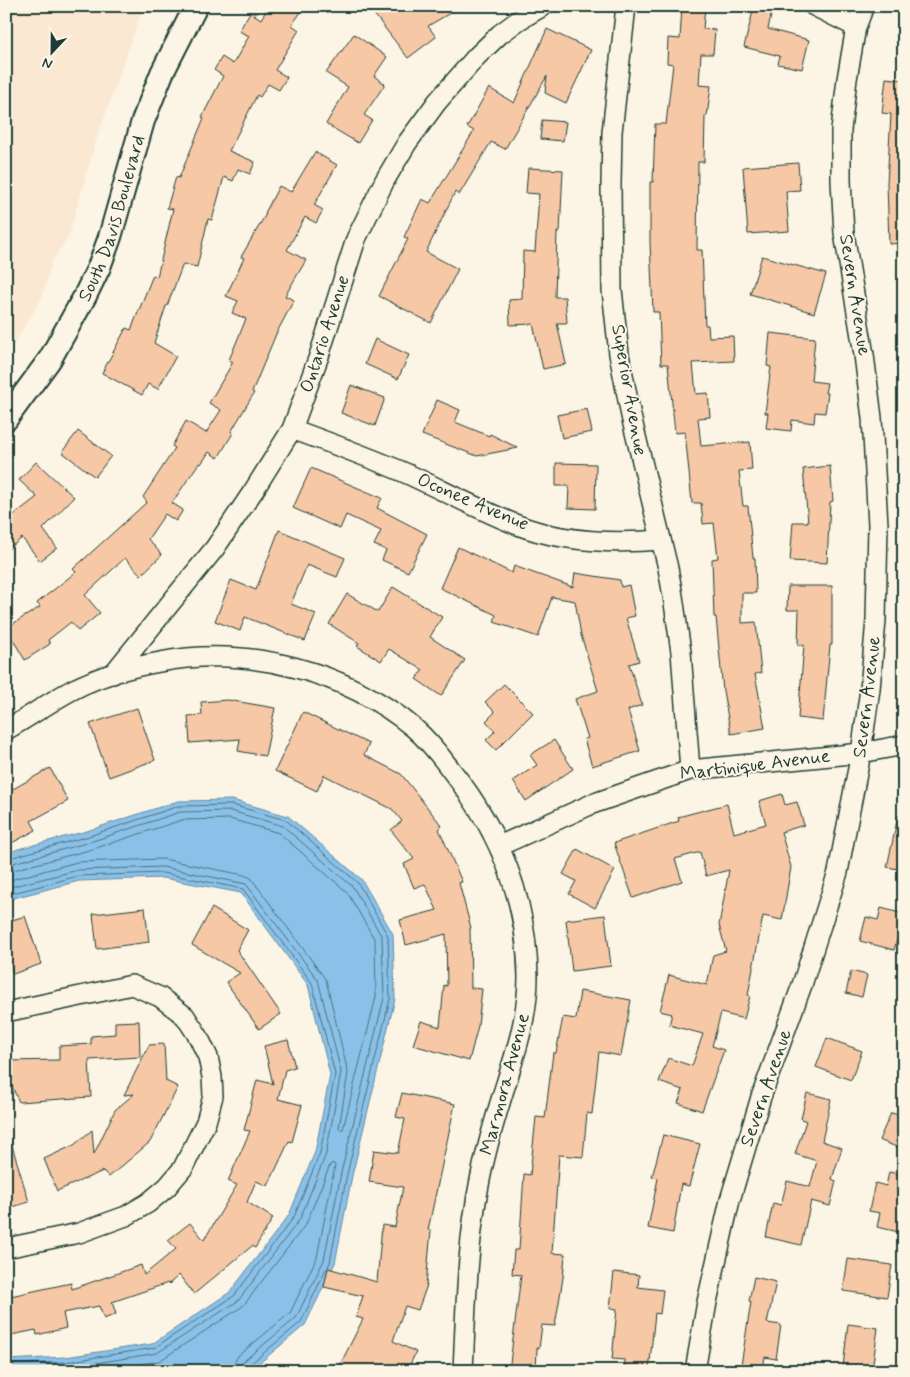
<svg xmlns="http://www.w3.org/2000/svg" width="910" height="1377" viewBox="0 0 910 1377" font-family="Mynerve,sans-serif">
  <rect width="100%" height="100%" fill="#fcf5e5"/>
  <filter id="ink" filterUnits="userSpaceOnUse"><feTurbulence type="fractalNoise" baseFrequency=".02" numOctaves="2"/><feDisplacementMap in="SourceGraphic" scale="10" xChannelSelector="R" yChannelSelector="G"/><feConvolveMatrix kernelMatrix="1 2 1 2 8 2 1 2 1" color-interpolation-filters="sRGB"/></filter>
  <g filter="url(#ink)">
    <path fill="#fae8d2" d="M6,6H147L140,16L95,144L69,236L52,261L42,298L6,357Z"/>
    <path fill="#8bc1e9" stroke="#608ca1" d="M232,800L288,816L362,880L393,934L395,999L352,1176L335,1263L305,1325L250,1371H6V1360L65,1357L152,1344L230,1292L289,1215L315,1152L330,1075L308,985L241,893L163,878L79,881L6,900V854L18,849L87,831L178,801Z"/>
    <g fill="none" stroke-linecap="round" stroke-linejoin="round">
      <path stroke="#4a727c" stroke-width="1" d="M6,859L89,836L179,806L232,805L286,820L358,883L388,936L390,999L347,1174L330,1262L328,1267
        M6,865L90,842L180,812L231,811L283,826L353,887L382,937L384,998L341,1173L324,1260L296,1318L245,1360L241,1365V1371
        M6,872L93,849L182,820L230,819L279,833L347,892L375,940L376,997L343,1129L340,1130L339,1128L348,1073L326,980L251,878L244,875L163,859L77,862L6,881
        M6,888L78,870L163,867L246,884L318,980L341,1072L326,1154L300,1219L238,1301L157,1353L66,1368L18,1371
        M6,895L78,876L163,873L243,889L312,983L335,1074L320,1153L294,1217L234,1296L154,1348L65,1362L6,1365
        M100,1371L159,1361L243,1306L306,1224L330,1165L333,1163L335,1166L317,1257L290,1313L238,1356L234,1363L233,1371
        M247,1371L249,1365L301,1322L326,1269"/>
    </g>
    <path fill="#f7c8a6" stroke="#1f3d34" d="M269,6H305L292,25L299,30L275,70L287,77L279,90L268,84L260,97L257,95L229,151L255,162L250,174L238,169L233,181L224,177L212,220L208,219L197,267L183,264L167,306H166L154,343L176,356L158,389L148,384L142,395L102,373L126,328L131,330L153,275L157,277L173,209L167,208L176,177L179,178L204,118L202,117L223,76L214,70L222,57L233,64L249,36L239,31L250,12L261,19Z
      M384,6H462L428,26L436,37L408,58L374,14Z
      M682,6H705L703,29L715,30L713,54H701L699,85L711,86L707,116H705L704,162H698L697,250H702L705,325H708L709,337L733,336L734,361L693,363L696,394L708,393L710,417L698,418L701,446L750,442L752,470L739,471L743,506H748L753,558H755L756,593H742V623L756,622L761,673L755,674L765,728L731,734L723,691L716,617H714L712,559L718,558L714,523L703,524L701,503H692L685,432L675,433L668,364H661L659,312H653L650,242V182H653L655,124H666L673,64L667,63L668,38L680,39Z
      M754,7L772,11L768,29L809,40L802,69L778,64L780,56L744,47Z
      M547,29L591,50L566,103L545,93L547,76L505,149L491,142L459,195L455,192L426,252L458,269L431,323L379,296L408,239L404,237L422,199L430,203L474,131L467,127L489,88L514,103Z
      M354,34L387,57L374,76L385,84L364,115L372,120L358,143L326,124L348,87L326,73Z
      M886,78L904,80V243L889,244L887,183L891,114L882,113Z
      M542,120L566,122L563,141L540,139Z
      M315,152L337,165L314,205L323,210L316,223L305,217L287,250L306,260L285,296L294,300L276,334L252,392L254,393L231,432L233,433L218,458L209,452L201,464L199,463L172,503L183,510L176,521L165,514L148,539L162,555L141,575L125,558L85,595L100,613L78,631L71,622L48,640L50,644L25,660L6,628L40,607L37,603L76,572L73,569L147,502L143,497L175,448L172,446L186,421L206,433L221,410L209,403L233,362L229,360L246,319L232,313L238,301L226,296L244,258L241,257L266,214L265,213L279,186L291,192Z
      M798,163L800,190L786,191L789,231L748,234L743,167Z
      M528,168L563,170L560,232H557L555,297H565L567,323H557L566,364L543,369L533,324L510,325L509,300L522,299L523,251L535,252L539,194L526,193Z
      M762,256L826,274L814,313L750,294Z
      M770,333L815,338L811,381L827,383L825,393H828L825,413L815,412L814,423L792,420L791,431L766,428L768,413H765L771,367L767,366Z
      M375,339L409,355L398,379L365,364Z
      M351,385L385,398L375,426L341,413Z
      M437,400L460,410L455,422L489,436L490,434L518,448L477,456L422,435Z
      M587,409L592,432L562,438L557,415Z
      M78,431L111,456L95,477L62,452Z
      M36,462L74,497L43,529L57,548L40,561L22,538L6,551V521L37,497L19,480Z
      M556,463L596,464L595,509L568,508L569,486H556Z
      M830,466L833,501L830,502L827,563L790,561L793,522H808L803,469Z
      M311,468L382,498L377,508L427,534L408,572L382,560L386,550L374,545L381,531L346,515L340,529L293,508Z
      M279,530L345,558L337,577L307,565L291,604L316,614L305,641L245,617L240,631L215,621L231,580L256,590Z
      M458,547L512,573L514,566L573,587L575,573L620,580L621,587L629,585L635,616L626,618L639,661L629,664L642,705L628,710L640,751L592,766L584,739L588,738L575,699L598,691L581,635L575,601L552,597L538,637L494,622L496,615L440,588Z
      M788,586H832V645H830L823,721L798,718L804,645H798L799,610H787Z
      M393,587L442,617L430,637L465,660L441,696L416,679L423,670L389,649L381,661L357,646L359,643L329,624L347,594L378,612Z
      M504,684L533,713L496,750L486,740L495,731L486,721L495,712L485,702Z
      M228,700L275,708L265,756L238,751L240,739L190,743L188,716L202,715L201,702Z
      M137,708L155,760L109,777L90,724Z
      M303,712L369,744L364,755L401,774L442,826L439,829L462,882L459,883L471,928H470L471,988L482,989L478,1026L469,1061L413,1045L421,1021L440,1027L444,985L447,986L446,934L406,945L400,920L437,910L425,884L414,888L404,864L414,859L391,830L402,821L392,809L324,775L317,791L275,771Z
      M554,740L573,769L526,801L513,781L537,765L530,755Z
      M50,768L68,801L31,821L36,830L10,844L6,836V793Z
      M782,794L785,805L797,802L804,825L781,832L791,867L782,920L763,916L748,995L750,996L744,1019L721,1013L712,1046L724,1050L702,1111L678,1103L683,1090L659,1082L668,1058L692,1066L703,1034L669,1025L672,1014L660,1011L669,975L707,985L713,955L726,951L719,925L729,870L706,876L700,852L675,859L682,881L633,898L614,843L679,821L678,817L727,804L734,833L766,824L759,801Z
      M898,816L904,817V870L887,867Z
      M577,849L615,870L595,908L569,894L576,881L563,874Z
      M145,908L149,942L97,949L93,914Z
      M212,908L248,930L237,950L281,1014L259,1029L226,982L240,973L192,945Z
      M881,908L904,914L894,950L860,941L866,917L878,920Z
      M605,915L611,966L572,971L566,920Z
      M25,916L41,964L13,974L6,954V922Z
      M851,971L867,975L862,997L846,993Z
      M580,991L631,1000L621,1056L599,1052L592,1114L587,1113L583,1157L559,1155L552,1253L565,1254L563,1278L555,1326L542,1325L539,1349L537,1348L536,1371H509L521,1275L512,1274L514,1250H519L524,1174L530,1175L536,1117L545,1118L553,1053H556L563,1017L576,1019Z
      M139,1021L140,1057L89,1060L91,1097L19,1102L6,1073V1061L59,1060V1046L91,1044V1036L115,1034V1022Z
      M827,1038L862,1051L851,1080L816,1067Z
      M288,1040L295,1067L285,1070L278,1099L302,1105L292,1142L289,1141L268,1186L256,1181L247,1202L273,1218L255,1248L252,1246L194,1294L179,1275L169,1284L168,1283L112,1302L116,1314L104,1319L99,1306L63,1313L66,1328L37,1335L36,1330L6,1336V1297L71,1283L72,1289L141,1265L144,1275L176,1249L168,1240L190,1223L204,1240L237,1185L228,1181L250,1131L244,1130L257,1080L273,1084L264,1046Z
      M164,1044L166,1081L178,1087L150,1142L109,1177L103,1171L57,1191L44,1159L74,1145L92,1130L94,1154L115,1110L134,1094L124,1095L149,1045Z
      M402,1093L455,1104L428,1230H431L426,1285H427L418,1310L405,1306L393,1341L416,1352L407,1371H337L363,1319L356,1317L363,1296L324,1287L328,1268L377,1282L382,1225L395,1227L403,1187L369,1182L374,1150L398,1153L405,1119L396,1117Z
      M807,1093L831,1099L822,1141L842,1148L832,1179L836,1181L830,1206L811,1201L801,1245L766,1237L773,1203L781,1205L787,1181L810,1187L817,1161L795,1154L806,1121L801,1119Z
      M891,1113L904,1116V1150L879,1140Z
      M663,1135L700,1144L689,1186L681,1184L673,1233L648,1228L658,1178L652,1177Z
      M6,1139H10L29,1202L6,1209Z
      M889,1172L904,1175V1212L899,1232L877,1227L880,1213L869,1211L875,1183L886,1186Z
      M848,1259L892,1265L887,1297L843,1291Z
      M614,1272L639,1275L638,1287L663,1290L660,1314L655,1313L649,1371H624L625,1360L612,1359L617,1309L610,1308Z
      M754,1277L776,1282L767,1323L781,1325L776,1359L765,1357L763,1368L741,1365L751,1302L749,1301Z
      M848,1324L878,1328L872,1370L843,1367Z"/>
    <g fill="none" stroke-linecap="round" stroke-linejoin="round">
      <g stroke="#1f3d34" stroke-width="22">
        <path id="minor" d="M626,6L612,132L611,184L612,290L619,354L631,416L668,568L673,596L681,652L690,770
          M814,6L856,27
          M292,429C332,444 373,458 412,476C446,492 480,510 515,524C560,542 613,544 661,540
          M113,674L215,548L254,490L292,429L319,356L356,239L385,180L407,143L437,102L477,56L500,34L519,20L543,6
          M6,730C29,717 51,701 74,689C100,676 131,667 160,662C247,645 346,671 414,728C428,740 440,755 451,770C500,831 527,898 528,977C528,1017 515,1055 503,1093C494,1122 486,1150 480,1180C467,1243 466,1307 463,1371
          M499,846L592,804L690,770L861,753L904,745
          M6,1012L132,985L160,997L185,1016L198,1036L208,1057L212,1077L213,1096L206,1122L183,1168L167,1187L148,1203L126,1216L79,1233L6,1248
          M695,1371L707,1302L730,1200L761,1097L802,985L838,872L861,753L870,689L876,620L878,525L872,418L864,355L844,233L841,181V130L847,79L856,27L864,6"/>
      </g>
      <g stroke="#1f3d34" stroke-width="26">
        <g id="tertiary">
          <path id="s1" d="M6,419L50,359L85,296L99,267L110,237L143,121L162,73L196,6"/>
        </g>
      </g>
      <use href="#minor" stroke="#fcf5e5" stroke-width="19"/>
      <use href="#tertiary" stroke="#fcf5e5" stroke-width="22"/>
    </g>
  </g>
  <g text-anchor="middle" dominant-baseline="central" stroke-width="4" stroke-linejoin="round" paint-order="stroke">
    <g font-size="19" fill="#1f3d34" stroke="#fcf5e5">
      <text stroke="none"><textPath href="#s1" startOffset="229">South Davis Boulevard</textPath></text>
      <text transform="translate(855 295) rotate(81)">Severn Avenue</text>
      <text transform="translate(325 334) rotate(-72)">Ontario Avenue</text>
      <text transform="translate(629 390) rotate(80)">Superior Avenue</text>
      <text transform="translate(473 502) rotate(23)">Oconee Avenue</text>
      <text transform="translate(867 697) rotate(-83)">Severn Avenue</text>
      <text transform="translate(755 765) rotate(-7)">Martinique Avenue</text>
      <text transform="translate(505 1084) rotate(-75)">Marmora Avenue</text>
      <text transform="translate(766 1088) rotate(-71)">Severn Avenue</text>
    </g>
  </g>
  <rect width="910" height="1377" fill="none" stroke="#fcf5e5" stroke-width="25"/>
  <rect x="12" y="12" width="885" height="1352" fill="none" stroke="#1f3d34" stroke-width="2" filter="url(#ink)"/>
  <g transform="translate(52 52) rotate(202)" stroke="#fcf5e5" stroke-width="4" paint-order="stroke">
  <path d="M0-4L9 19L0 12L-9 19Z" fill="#1f3d34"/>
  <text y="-8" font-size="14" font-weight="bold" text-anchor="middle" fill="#1f3d34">N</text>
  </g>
</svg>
